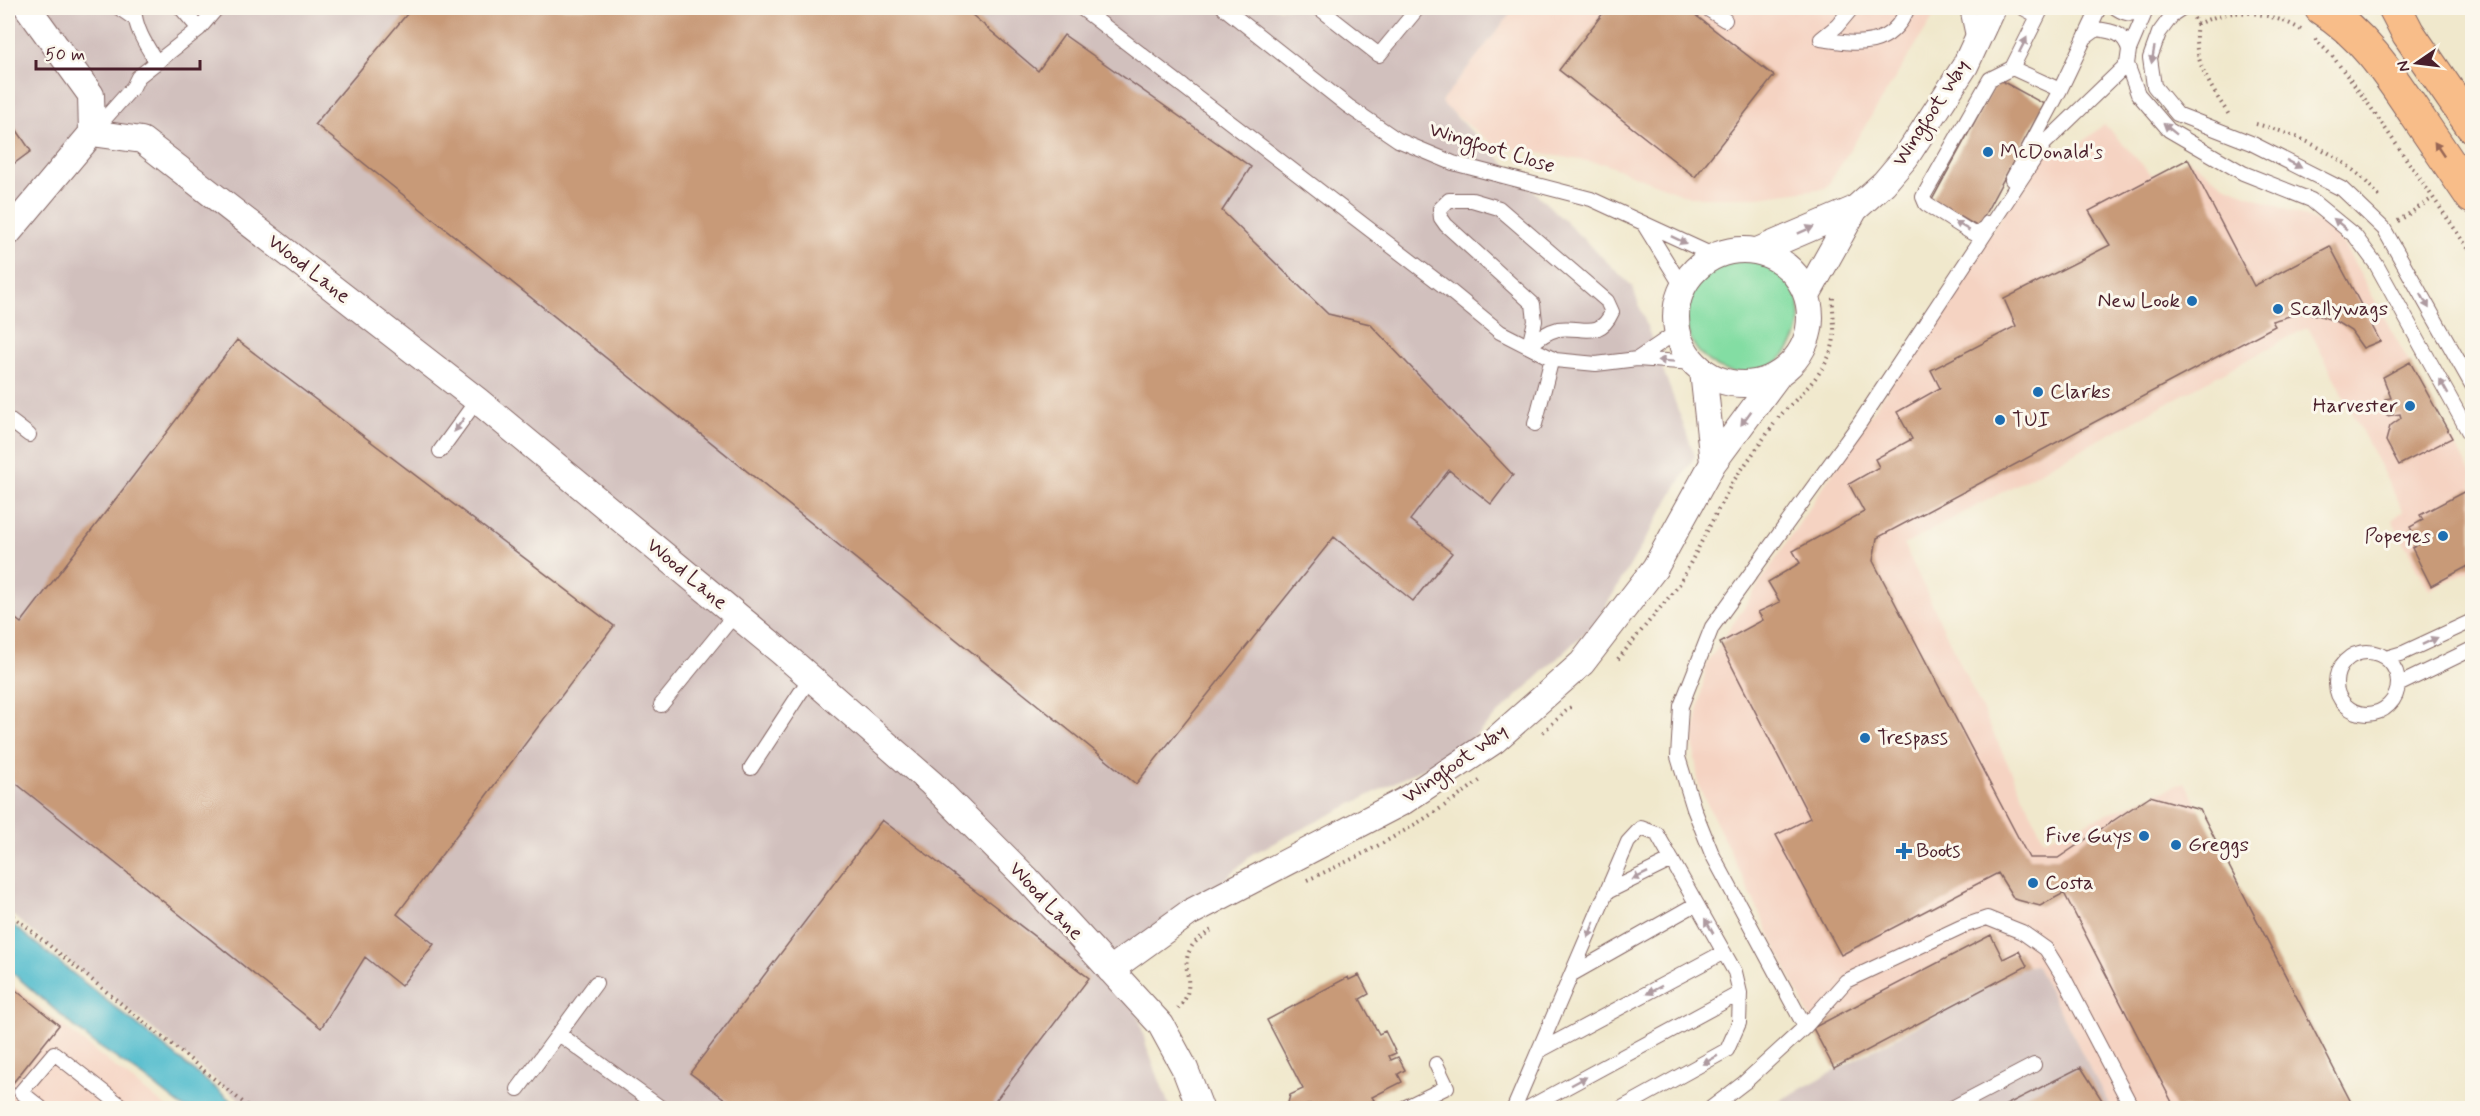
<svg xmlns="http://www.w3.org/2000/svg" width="2480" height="1116" viewBox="0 0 2480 1116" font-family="Mynerve,sans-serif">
  <rect width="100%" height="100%" fill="#fbf7ec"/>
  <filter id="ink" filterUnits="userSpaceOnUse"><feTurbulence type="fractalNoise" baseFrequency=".0167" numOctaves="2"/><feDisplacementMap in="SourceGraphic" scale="12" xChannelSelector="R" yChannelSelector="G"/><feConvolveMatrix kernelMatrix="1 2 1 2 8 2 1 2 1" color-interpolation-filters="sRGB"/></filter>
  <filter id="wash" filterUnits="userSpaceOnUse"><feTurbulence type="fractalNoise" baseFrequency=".008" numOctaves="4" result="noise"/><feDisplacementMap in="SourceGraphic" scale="24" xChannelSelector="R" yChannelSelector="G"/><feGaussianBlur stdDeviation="1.35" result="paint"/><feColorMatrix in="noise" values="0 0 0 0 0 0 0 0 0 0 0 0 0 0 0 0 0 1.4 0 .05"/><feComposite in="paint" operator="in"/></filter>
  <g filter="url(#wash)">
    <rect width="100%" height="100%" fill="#f0e8cc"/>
    <path fill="#f5d3c2" d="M1515,8H1939L1826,188L1758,197H1690L1605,164L1495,146L1440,103Z
      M2104,124L2152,175L2188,159L2224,185L2335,229L2472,475V569L2429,590L2392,520L2403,511L2308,327L1904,545L2044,840L2185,782L2354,1108H2111L2036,965L2027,966L1834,1068L1699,787L1693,742L1706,665L2050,142L2067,156Z
      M8,982L108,1062L168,1108H8Z"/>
    <path fill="#d1c0bd" d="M8,8H1515L1441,102L1632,286L1695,456L1597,621L1461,749L1252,854L1128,971L1146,1045L1170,1108H250L8,912Z
      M2036,965L2111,1108H1766L2027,966Z"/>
    <path fill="#83dda3" stroke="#667e67" stroke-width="1.5" d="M1686 316a57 57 0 1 1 114 0a57 57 0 1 1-114 0Z"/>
    <path fill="#51bccd" stroke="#4e6e7c" stroke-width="1.5" d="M8,921L240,1108H184L144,1077L92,1042L8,969Z"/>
    <g id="blocks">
      <path fill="#c89a78" d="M412,8H964L1038,71L1064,35L1251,167L1222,211L1328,314L1370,324L1513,475L1491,504L1449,470L1410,520L1452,553L1413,601L1334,537L1136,784L315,124Z
        M1607,8H1686L1774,76L1695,177L1559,70Z
        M1998,79L2044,104L1978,227L1932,200Z
        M8,117L31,151L8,168Z
        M2188,159L2254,286L2330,246L2380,341L2363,348L2351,331L2335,321L2318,315L2300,313L2272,321L2275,326L1877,538L1873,561L2029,858H2058L2150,796L2200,810L2354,1108H2175L2064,893L2040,906L2014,899L1998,873L1841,955L1776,835L1810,818L1720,643L1763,620L1758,612L1780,602L1768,582L1800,563L1793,551L1864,512L1849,484L1879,467L1875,459L1912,439L1897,412L1940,388L1931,370L2016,326L2004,299L2110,245L2089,211Z
        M237,340L614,626L397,914L434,944L401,986L365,957L321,1028L8,777V613L21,623Z
        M2410,362L2452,438L2399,465L2386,441L2390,426L2401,418L2400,414L2387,416L2385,399L2391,398L2383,377Z
        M2471,488L2472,564L2431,586L2412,548L2419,544L2410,527L2423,520L2420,515Z
        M882,820L1089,978L990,1108H737L690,1073Z
        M1991,935L2003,959L2019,951L2027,966L1834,1068L1813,1028Z
        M1359,975L1369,994L1360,999L1379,1034L1385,1031L1396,1053L1389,1056L1391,1060L1398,1057L1405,1070L1398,1074L1402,1082L1372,1097L1374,1100L1358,1108H1312L1310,1104L1301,1108H1291L1288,1103L1290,1095L1303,1089L1267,1020L1348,977L1349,980Z
        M8,984L59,1025L8,1089Z
        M2081,1067L2107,1108H2000Z"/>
    </g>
  </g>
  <g filter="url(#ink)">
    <use href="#blocks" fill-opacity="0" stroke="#846563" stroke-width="1.5"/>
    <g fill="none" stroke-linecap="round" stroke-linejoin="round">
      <g stroke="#846563" stroke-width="16">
        <path id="lane" d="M119,8L135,19
          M134,8C135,29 146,45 157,63
          M181,8L199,29
          M1081,8L1450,291L1500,332L1555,360L1596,364L1637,359L1694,363
          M1224,8L1348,106L1398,140L1453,163L1591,199L1715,256
          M1319,8L1379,55L1418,8
          M1706,8L1725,20
          M1967,8L1974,41
          M2023,8L2038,16
          M2042,8L2012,68L2060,90
          M2116,8C2128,16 2135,15 2147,8
          M2147,8L2129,50L2127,64L2138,94L2169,130L2243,173L2311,200L2355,236L2376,264L2472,438
          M2182,8L2173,14L2159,33L2150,58L2154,86L2177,114L2251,143L2342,189L2384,229L2472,385
          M2086,37L2097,29C2112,31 2125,33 2129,50
          M1821,39C1860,45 1890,49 1908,8
          M1821,39L1837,26L1852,8
          M92,133L133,87L138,77L199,29L217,8
          M2012,180L2060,90L2099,8
          M1449,200H1472L1499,208L1607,301L1612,312C1599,341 1581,325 1558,329C1546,332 1538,339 1529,346L1535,321L1533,304L1446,225L1441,218L1440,209Z
          M1643,223L1683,288
          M1988,223L1981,233H1972L1926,204L1923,197L1990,79L2012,68
          M1637,359L1678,331
          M8,419L29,435
          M1535,424L1552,358
          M440,451L477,400
          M2336 683a31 31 0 1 1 62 0a31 31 0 1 1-62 0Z
          M2386,658L2403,653L2472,621
          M2398,685L2472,649
          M661,705L735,614
          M751,768L810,678
          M1607,892L1672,860
          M1574,973L1696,904
          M1805,1027L1712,854L1694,809L1678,757L1681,706L1712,627L1859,424L2045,143L2127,64
          M559,1034L661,1108
          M1539,1051L1724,952
          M518,1089L596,983
          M41,1108L21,1092L54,1053L124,1108
          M1404,1108L1447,1087L1436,1064
          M1514,1108L1628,842L1641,828L1657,834L1735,972L1740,993L1528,1108
          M1622,1108L1727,1050L1739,1023L1740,993
          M1711,1108L1745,1082L1805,1027L1846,981L1961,927L1987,918L2022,932L2046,949L2064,978L2132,1108
          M1952,1108L2034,1065"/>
      </g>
      <g stroke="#846563" stroke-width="28">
        <path id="street" d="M28,8L91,95L92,133
          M92,133L142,140L477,400L780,651L931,783L1028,880L1161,1025L1185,1069L1200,1108
          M8,233L92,133
          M1676 317a67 67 0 1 1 134 0a67 67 0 1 1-134 0Z
          M1757,251L1855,209L1884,183L1906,157L1965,66L1992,8
          M1807,295L1855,209
          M1703,371L1713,463
          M1110,970L1189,913L1404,801L1494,741L1582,663L1655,568L1713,463L1779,374"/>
      </g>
      <g stroke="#846563" stroke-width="35">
        <path id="primary" d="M2321,8C2362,33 2389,74 2415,113C2434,141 2453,169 2472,197
          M2395,8L2408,33L2472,126"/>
      </g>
      <path stroke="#846563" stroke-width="4" stroke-dasharray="1.5 4.5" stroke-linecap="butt" d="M2194,18L2197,24C2209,19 2221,14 2234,13C2257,11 2286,19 2304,32
        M2197,24C2191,59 2211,87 2229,115
        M2315,39L2333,57L2367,102L2472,254
        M2256,124C2304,136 2351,159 2381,199
        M2398,221L2433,198
        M1778,418C1798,396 1826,374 1833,344C1836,330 1832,312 1833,297
        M1618,659L1679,585L1732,483L1774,424
        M1543,732L1573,705
        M1307,880C1369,853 1428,820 1482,779
        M8,912L250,1108
        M1178,1009C1200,984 1178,970 1191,948C1195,940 1206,934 1213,929"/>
      <use href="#lane" stroke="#fff" stroke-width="14"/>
      <use href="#street" stroke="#fff" stroke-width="26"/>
      <use href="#primary" stroke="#f8bd89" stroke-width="33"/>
    </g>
    <defs><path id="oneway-solid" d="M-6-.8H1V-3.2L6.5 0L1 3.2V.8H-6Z" transform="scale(1.5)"/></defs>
    <g fill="#ae9aa0">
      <use href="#oneway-solid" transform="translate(2023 45) rotate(-63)"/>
      <use href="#oneway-solid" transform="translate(2153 55) rotate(100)"/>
      <use href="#oneway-solid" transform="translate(2170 129) rotate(-141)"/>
      <use href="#oneway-solid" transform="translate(2294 164) rotate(27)"/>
      <use href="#oneway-solid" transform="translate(2340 224) rotate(-141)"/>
      <use href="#oneway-solid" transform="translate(1962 226) rotate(-149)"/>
      <use href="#oneway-solid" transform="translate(1806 230) rotate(-24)"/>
      <use href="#oneway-solid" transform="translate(1679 240) rotate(25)"/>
      <use href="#oneway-solid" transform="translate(2425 301) rotate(61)"/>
      <use href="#oneway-solid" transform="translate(1666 361) rotate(-176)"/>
      <use href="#oneway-solid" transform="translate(2444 387) rotate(-119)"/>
      <use href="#oneway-solid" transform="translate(1746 418) rotate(126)"/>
      <use href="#oneway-solid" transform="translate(459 425) rotate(126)"/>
      <use href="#oneway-solid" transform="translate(2430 641) rotate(-25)"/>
      <use href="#oneway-solid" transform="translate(1640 876) rotate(154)"/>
      <use href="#oneway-solid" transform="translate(1709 926) rotate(-120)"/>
      <use href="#oneway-solid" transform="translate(1591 930) rotate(112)"/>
      <use href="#oneway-solid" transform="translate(1654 990) rotate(152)"/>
      <use href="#oneway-solid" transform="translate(1710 1060) rotate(151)"/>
      <use href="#oneway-solid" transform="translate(1579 1081) rotate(-28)"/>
    </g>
    <use fill="#986655" href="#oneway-solid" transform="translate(2439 149) rotate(-124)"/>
  </g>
  <g fill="#1f6fb2" stroke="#fbf7ec" stroke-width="2">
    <circle cx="1988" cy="152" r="6"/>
    <circle cx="2192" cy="301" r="6"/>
    <circle cx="2278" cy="309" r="6"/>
    <circle cx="2038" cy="392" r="6"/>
    <circle cx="2410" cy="406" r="6"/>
    <circle cx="2000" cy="420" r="6"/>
    <circle cx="2443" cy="536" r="6"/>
    <circle cx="1865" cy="738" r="6"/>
    <circle cx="2144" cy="836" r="6"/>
    <circle cx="2176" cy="845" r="6"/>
    <path d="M1901 842h6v6h6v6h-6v6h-6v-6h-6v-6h6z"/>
    <circle cx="2033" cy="883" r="6"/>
  </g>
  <g text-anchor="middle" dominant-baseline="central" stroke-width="6" stroke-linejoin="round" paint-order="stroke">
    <g font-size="21" fill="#4a1f2b" stroke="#fbf7ec">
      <text transform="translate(1931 113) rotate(-57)">Wingfoot Way</text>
      <text transform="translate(1492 148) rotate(17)">Wingfoot Close</text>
      <text transform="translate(309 269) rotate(38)">Wood Lane</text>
      <text transform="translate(687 574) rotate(40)">Wood Lane</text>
      <text transform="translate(1455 764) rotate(-35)">Wingfoot Way</text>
      <text transform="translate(1046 901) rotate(47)">Wood Lane</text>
    </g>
    <g font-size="21" fill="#4a1f2b" stroke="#fbf7ec" text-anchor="start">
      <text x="2000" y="152">McDonald's</text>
      <text x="2180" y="301" text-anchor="end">New Look</text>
      <text x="2290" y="309">Scallywags</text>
      <text x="2050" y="392">Clarks</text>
      <text x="2398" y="406" text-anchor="end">Harvester</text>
      <text x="2012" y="420">TUI</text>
      <text x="2431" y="536" text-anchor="end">Popeyes</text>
      <text x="1877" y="738">Trespass</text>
      <text x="2132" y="836" text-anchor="end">Five Guys</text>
      <text x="2188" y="845">Greggs</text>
      <text x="1916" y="851">Boots</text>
      <text x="2045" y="883">Costa</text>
    </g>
  </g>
  <rect width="2480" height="1116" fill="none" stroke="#fbf7ec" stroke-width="30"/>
  <g transform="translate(2417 63) rotate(256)" stroke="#fbf7ec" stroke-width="4.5" paint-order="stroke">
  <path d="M0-4.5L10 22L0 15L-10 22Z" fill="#4a1f2b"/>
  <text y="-9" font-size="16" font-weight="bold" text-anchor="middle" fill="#4a1f2b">N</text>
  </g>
  <path d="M36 60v9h164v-9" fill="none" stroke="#4a1f2b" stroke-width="3"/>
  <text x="45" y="60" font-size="18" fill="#4a1f2b" stroke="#fbf7ec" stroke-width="4.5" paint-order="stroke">50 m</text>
</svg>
